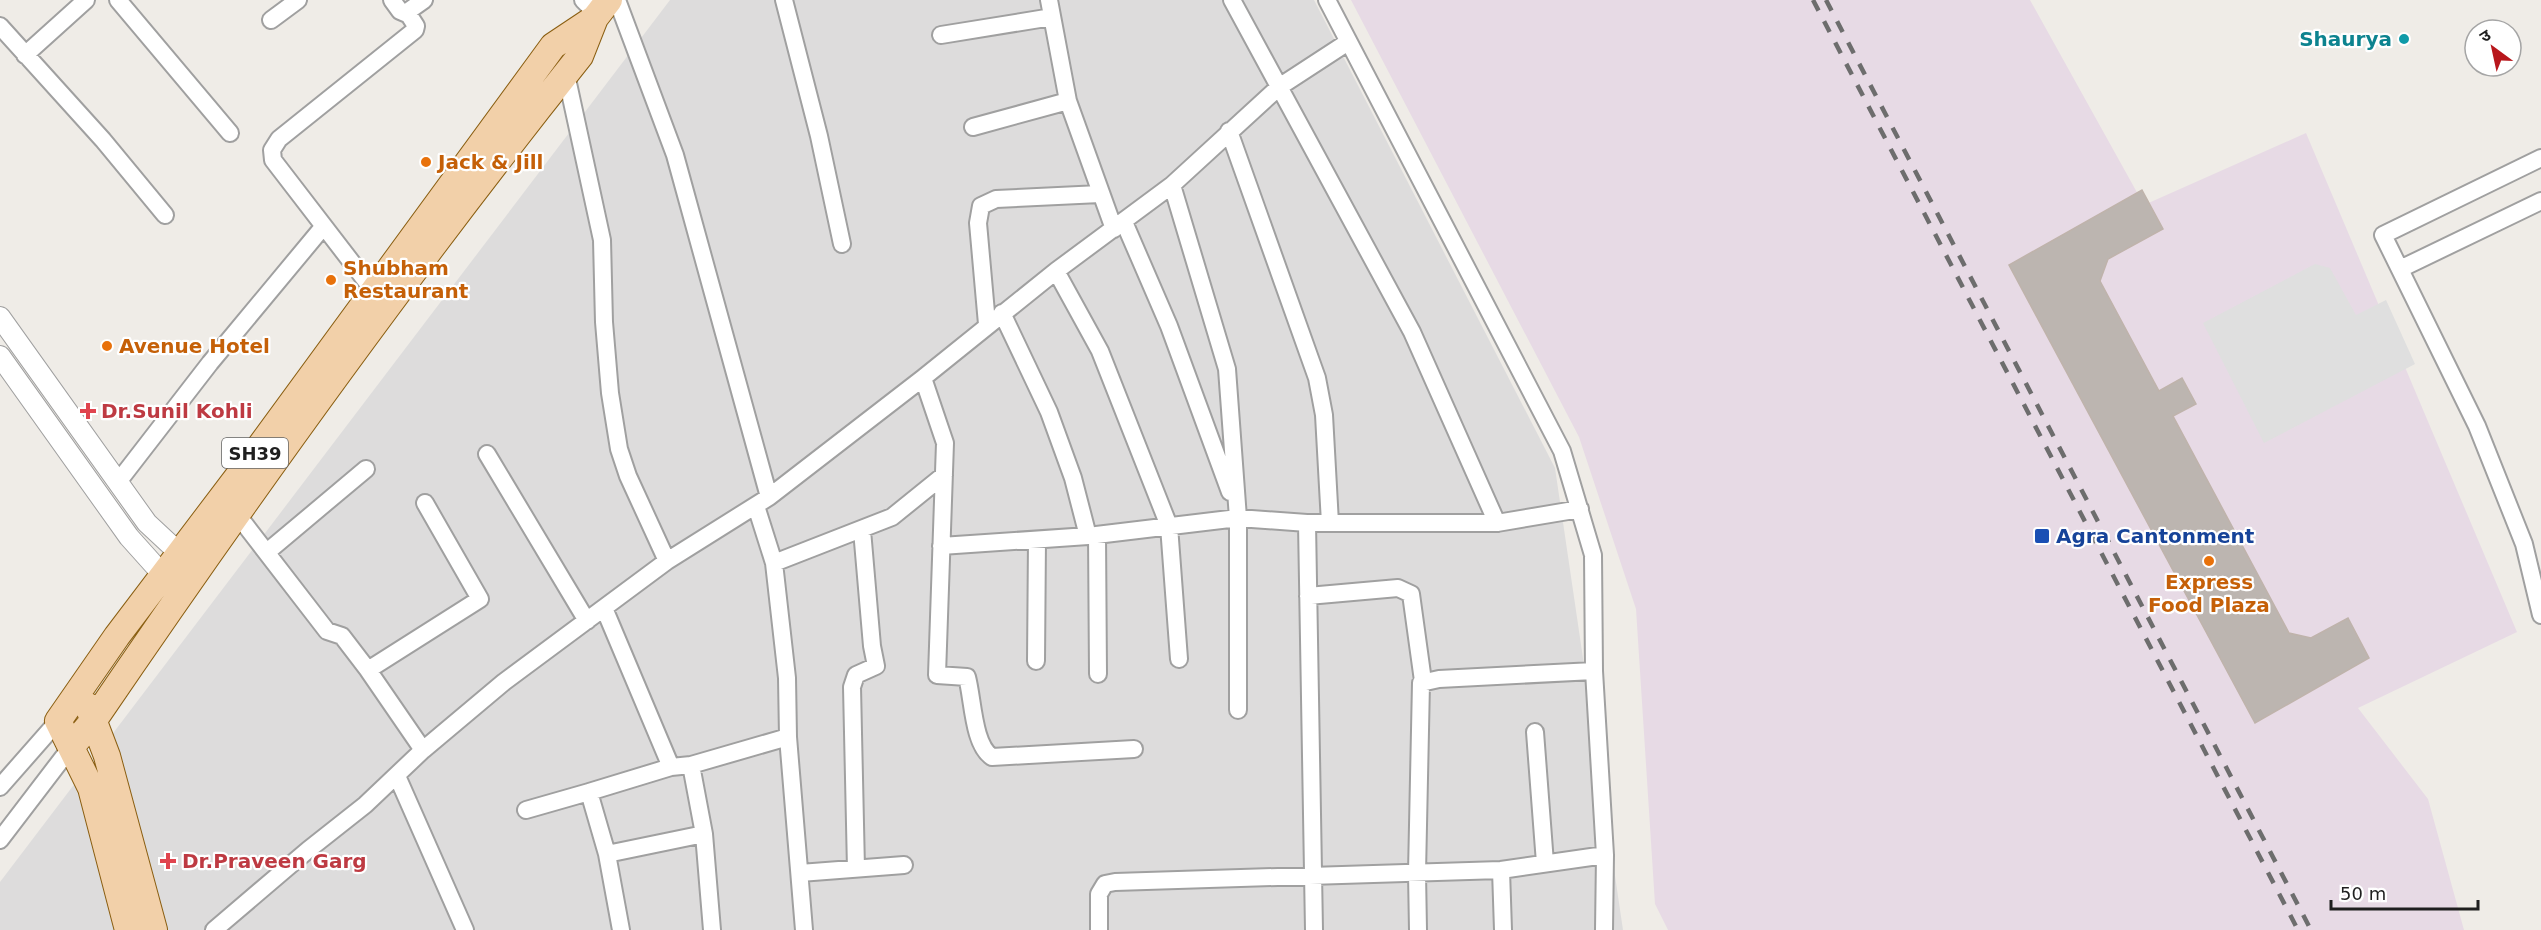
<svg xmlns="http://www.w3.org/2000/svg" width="2541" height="930" viewBox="0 0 2541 930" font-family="'DejaVu Sans','Noto Sans Devanagari',sans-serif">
  <rect width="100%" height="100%" fill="#efece7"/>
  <path fill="#dddcdc" d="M670,0H1314L1555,468L1623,930H0V882Z"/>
  <path fill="#e7dae5" d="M1351,0H2030L2144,205L2306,133L2517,632L2358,708L2428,799L2464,930H1668L1655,904L1636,609L1579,437Z"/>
  <path fill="#dfdfdf" d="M2315,264L2330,268L2356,315L2386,300L2415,364L2264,443L2203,323Z"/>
  <path fill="#bcb5b0" stroke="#bfb3ab" stroke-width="1.5" d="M2142,190L2163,229L2108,259L2100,281L2159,391L2182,378L2196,404L2173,416L2289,633L2311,638L2348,618L2369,658L2255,723L2009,265Z"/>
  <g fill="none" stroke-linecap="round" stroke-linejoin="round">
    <g stroke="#a0a0a0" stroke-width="20">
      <path id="minor" d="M118,0L230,133
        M392,0L400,11L407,14
        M583,0L598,15
        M617,0L675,155L769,497
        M784,0L819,136L842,244
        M1049,0L1068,101
        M1232,0L1412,332L1497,523
        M1327,0L1562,451L1593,555L1594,671L1605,855L1604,930
        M271,20L298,0
        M0,26L103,140L165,215
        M941,35L1052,17
        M25,55L86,0
        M566,74L602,240L604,322L610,393L619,449L628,476L667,561
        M973,127L1068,101L1114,229
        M1229,131L1317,378L1324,415L1330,523
        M2541,158L2383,235L2477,426L2524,544L2541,615
        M1172,185L1227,369L1238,518V710
        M1124,222L1169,326L1230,492
        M2400,269L2541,201
        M1056,271L1100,351L1169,526L1179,659
        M373,290L273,160L272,150L279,139L415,30L416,26L407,12L424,0
        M1002,313L1049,412L1073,478L1088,536
        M987,324L978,223L981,206L996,199L1100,194
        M923,378L945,443L937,675L967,677C973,699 973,745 992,757L1134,749
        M487,454L587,621
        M118,482L210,363L323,227
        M756,506L774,563L787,678L788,737L804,930
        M236,513L327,631L342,636L368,670
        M1307,523L1314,930
        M1097,535L1098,674
        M941,546L1088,536L1238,518L1307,523H1497L1580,509
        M267,552L366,469
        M774,563L892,517L944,475
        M1308,596L1398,588L1411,594L1423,681
        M604,608L671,767
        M1036,661L1037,540
        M1535,732L1545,863
        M423,750L368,670L480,599L425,503
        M691,765L788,737
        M397,776L465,930
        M0,787L58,721
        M589,792L671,767L691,765L704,834L607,854
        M526,810L589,792L607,854L621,930
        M704,834L712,930
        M0,840L71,747
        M856,869L852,687L856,675L876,666L872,646L862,530
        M1501,870L1503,930
        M800,873L904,865
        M214,930L308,850L365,805L423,750L504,682L667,561L769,497L923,378L1056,271L1172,185L1279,87L1348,42
        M1099,930V894L1105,884L1115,882L1501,870L1605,855
        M1418,930L1417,873L1421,683L1439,679L1594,671"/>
    </g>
    <g stroke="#a0a0a0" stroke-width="22">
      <path id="tertiary" d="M0,317L147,523L190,563
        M0,356L129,537L172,585"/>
    </g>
    <g stroke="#8a5e11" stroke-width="28">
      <path id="primary" d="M88,706L107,756L154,930
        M71,747L94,720C248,494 409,270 580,56L595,18L609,0
        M128,930L91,788L58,721L117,636L239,475L553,46L595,18"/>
    </g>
    <use href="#minor" stroke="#fff" stroke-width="16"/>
    <use href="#tertiary" stroke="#fff" stroke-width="20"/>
    <use href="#primary" stroke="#f2d0a9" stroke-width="26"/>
    <path stroke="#6d6d6d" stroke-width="4.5" stroke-dasharray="12 12" stroke-linecap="butt" d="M1813,0L2298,930
      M1826,0L2311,930"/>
  </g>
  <circle fill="#0f9aa8" stroke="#fff" stroke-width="2" cx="2404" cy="39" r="6"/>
  <g fill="#e8710a" stroke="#fff" stroke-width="2">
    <circle cx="426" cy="162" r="6"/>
    <circle cx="331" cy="280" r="6"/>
    <circle cx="107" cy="346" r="6"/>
    <circle cx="2209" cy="561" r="6"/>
  </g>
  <g fill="#e0444e" stroke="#fff" stroke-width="2">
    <path d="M85 402h6v6h6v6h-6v6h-6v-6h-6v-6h6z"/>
    <path d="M165 852h6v6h6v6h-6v6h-6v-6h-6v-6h6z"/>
  </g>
  <rect fill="#1a4fb4" stroke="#fff" stroke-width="2" x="2034" y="528" width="16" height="16" rx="3"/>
  <g text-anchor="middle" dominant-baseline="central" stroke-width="4.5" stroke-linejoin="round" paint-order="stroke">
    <rect fill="#fff" stroke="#626262" stroke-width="1.5" x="222" y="438" width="66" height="30" rx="4.5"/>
    <g font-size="18" font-weight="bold" fill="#1f1f1f">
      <text x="255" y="453">SH39</text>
    </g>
    <g font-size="20" font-weight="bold" fill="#0d838f" stroke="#fff" text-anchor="end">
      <text x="2392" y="39">Shaurya</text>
    </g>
    <g font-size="20" font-weight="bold" fill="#c56008" stroke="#fff" text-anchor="start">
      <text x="438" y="162">Jack &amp; Jill</text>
      <text x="343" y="268">Shubham<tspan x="343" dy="23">Restaurant</tspan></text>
      <text x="119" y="346">Avenue Hotel</text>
      <text x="2209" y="582" text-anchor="middle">Express<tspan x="2209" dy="23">Food Plaza</tspan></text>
    </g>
    <g font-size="20" font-weight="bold" fill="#be3a42" stroke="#fff" text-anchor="start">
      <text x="101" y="411">Dr.Sunil Kohli</text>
      <text x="182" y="861">Dr.Praveen Garg</text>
    </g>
    <g font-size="20" font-weight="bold" fill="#164399" stroke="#fff" text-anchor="start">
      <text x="2056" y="536">Agra Cantonment</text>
    </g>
  </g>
  <g transform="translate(2493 48) rotate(327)"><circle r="28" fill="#ffffff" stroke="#a5a5a5" stroke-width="1.5"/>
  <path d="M0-4.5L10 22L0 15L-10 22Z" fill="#b8171c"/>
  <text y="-9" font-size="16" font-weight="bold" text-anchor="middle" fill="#1f1f1f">उ</text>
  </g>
  <path d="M2331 900v9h147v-9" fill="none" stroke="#1f1f1f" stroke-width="3"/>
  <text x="2340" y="900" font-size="18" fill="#1f1f1f" stroke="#ffffff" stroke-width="4.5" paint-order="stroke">50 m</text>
</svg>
